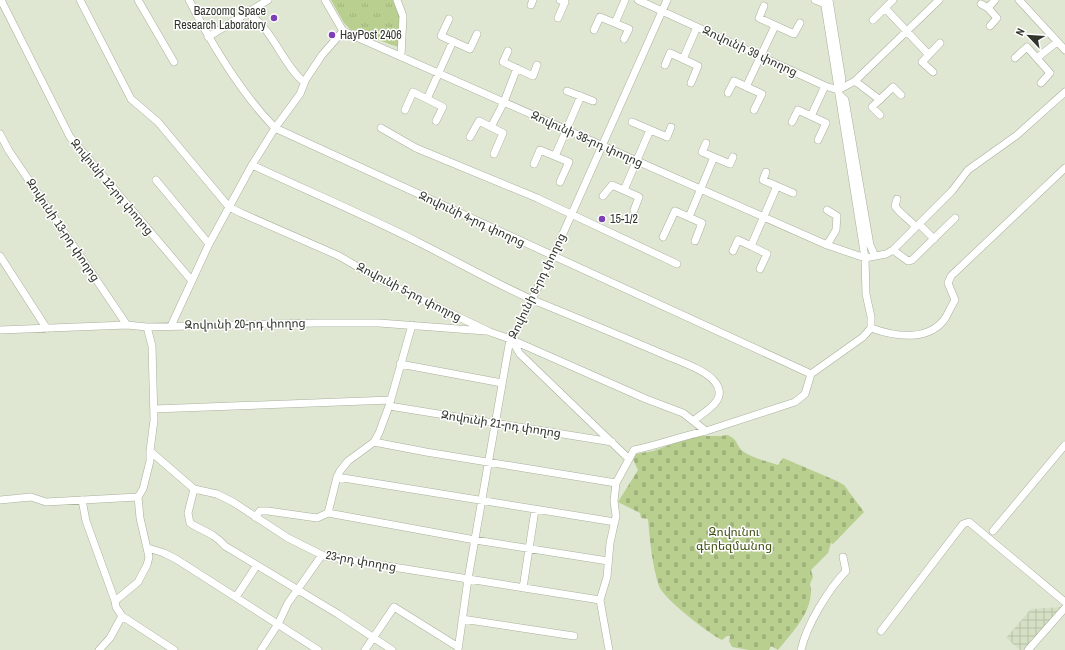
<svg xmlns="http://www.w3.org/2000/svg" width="1065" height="650" viewBox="0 0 1065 650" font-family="'Archivo Narrow','Noto Sans Armenian',sans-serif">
  <defs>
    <pattern id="industrial-grid" width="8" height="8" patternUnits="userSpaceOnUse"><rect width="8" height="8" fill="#d4dfc3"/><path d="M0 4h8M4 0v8" fill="none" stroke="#b6c0a8"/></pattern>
    <pattern id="grass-tufts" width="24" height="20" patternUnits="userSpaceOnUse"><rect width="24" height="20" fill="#b8cf8f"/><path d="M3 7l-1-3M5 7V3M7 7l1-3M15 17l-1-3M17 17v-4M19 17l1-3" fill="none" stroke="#9fb27c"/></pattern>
    <pattern id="cemetery-stones" width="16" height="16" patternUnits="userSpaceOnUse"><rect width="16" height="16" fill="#b8cf8f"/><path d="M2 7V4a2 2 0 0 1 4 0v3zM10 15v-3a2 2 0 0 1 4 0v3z" fill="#9fb27c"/></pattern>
  </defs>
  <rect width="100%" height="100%" fill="#dfe7d3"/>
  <path fill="url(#industrial-grid)" d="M1061,607L1024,650H1020L1006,638L1031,609Z"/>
  <path fill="url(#grass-tufts)" d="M331,0H394L401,21L398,47L351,30L344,23Z"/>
  <path fill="url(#cemetery-stones)" d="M727,435C739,439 736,447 744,452C754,459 767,461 778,465L783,458L837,481L844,485L864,512L833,544L831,543L828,553L811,570L813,577L810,584C816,608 792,633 778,650L771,646L769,650H749L732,647L729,641L730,636H727L722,640C709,634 663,598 659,586C652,565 650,541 648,519L641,518L640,513L618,502L638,470L633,459L636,454L653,451L695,436H721Z"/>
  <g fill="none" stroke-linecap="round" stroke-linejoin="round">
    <g stroke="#a8b09c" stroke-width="8">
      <path id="minor" d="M1,0L70,137L192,281
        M80,0L131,99L158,122L229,207L241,213L339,256L377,278L490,332L510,339L646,399L683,413L706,431L795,402L805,394L811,374
        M138,0L174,62
        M189,0C211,43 242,94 275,128L811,374
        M325,0L343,31L827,245L865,258L886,254L893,250L952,191L968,170L1017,135L1065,92
        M397,0L403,16L401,56
        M638,0L825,86L838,90L855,81L939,0
        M815,0L828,5
        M829,0L842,80L837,86
        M1019,0L1065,50
        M981,4L988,8L997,18L990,26
        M531,5L533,0
        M764,6L759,18L794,34L800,23
        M885,8L929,55
        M988,8L995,0
        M246,13C270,23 284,67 304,82
        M558,18L565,2L560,0
        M449,19L441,36L470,49L477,34
        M873,20L893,0
        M615,23L625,0
        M594,30L600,17L629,29L624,39
        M208,37L268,0
        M508,51L503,62L533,76L537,65
        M1015,58L1027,47L1050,73L1041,83
        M1037,58L1057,42
        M683,59L697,27
        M665,65L670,53L698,66L691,83
        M933,72L922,62L940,43
        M855,81L880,100
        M746,87L775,26
        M567,91L593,101
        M728,93L734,81L762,94L754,110
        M839,94L845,100L870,245L875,256
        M427,99L453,41
        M405,110L413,92L443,107L436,121
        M880,115L872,107L893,87L901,95
        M811,116L825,86
        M632,122L667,137L671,127
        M792,122L798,110L826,123L818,140
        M491,127L504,102L517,68
        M381,128L416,148L537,198L677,264
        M0,134L9,151L127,325
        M470,137L479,121L503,133L494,154
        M706,143L702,152L730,164L733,157
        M555,156L581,96
        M534,164L540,150L569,162L560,182
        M252,165C308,191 365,215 420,243C458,262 494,283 533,300C577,318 621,336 665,355C679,361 706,370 715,382C729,399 706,411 694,420
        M766,172L763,180L793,193
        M156,180L209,244
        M624,190L650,130
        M603,196L612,185L639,197L634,210
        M897,199L895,206C901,215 909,219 916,227
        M689,217L714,157
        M919,224L934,239
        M663,237L675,211L702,223L695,241
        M827,245L836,230L837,216L827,210
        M751,246L767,254L760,269
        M893,250L908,261L912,260L955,218
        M733,251L738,240L751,246L777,186
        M0,256L47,329
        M171,326L209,244L252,165L275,128L300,94L306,79L322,55L343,31
        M871,328C896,337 930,342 946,317C949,311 952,305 955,300L948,283L951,276L1065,168
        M0,330L127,325L147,327L316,323H379L485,331
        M511,339L520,354L629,459
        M400,364L502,383
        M811,374L863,337L871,328V317L866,294L865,258L824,0
        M389,406L612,442
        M154,409L391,400
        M374,442L426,452L616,483L614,501L616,516L610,543L607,577L600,600L609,650
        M150,451L194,489L217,494L233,502L288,538L324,556L600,600
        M337,477L615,522
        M616,483L634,450C659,445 682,436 706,431
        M194,489L188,513L190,523C204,532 214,533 225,546L338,614L392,650
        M0,500L31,497L46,502L138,497
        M82,500L86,521L115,601
        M328,513L475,540L608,561
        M255,517L260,511H268L317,518L328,513L337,477L340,471L348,461L374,442L379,433L389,406L412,325
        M993,531L1065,445
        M148,548L164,553L176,559L318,650
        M523,588L535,510
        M236,597L257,565
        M122,616L116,607L115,601L138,582L147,565L149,557L140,518L138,497L143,489L150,461V451L154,420L152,346L147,327
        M462,619L574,636
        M881,631L963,524L969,522L1065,602
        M99,650L110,638L122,616L174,650
        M261,650L278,624L288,603L322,555
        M365,650L394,607L458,647
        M458,650L468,579L510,339L518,328L553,256L667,0
        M801,650C807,624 828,590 846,571L843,557
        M1028,650L1065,608"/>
    </g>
    <use href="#minor" stroke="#fff" stroke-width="7"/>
  </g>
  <g fill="#7c3fb5" stroke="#fff" stroke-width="1.5">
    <circle cx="274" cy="18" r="4"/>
    <circle cx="332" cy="35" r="4"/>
    <circle cx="602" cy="219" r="4"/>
  </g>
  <g text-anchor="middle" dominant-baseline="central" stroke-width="3" stroke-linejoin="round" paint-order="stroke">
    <g font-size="12" fill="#31342c" stroke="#fff" text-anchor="start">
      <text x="266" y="11" text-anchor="end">Bazoomq Space<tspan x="266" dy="14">Research Laboratory</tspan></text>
      <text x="340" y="35">HayPost 2406</text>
      <text x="610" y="219">15-1/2</text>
    </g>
    <g font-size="12" fill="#31342c" stroke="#fff">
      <text transform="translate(750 51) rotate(25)">Զովունի 39 փողոց</text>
      <text transform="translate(587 139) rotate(24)">Զովունի 38-րդ փողոց</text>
      <text transform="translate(112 187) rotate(50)">Զովունի 12-րդ փողոց</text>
      <text transform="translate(472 219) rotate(25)">Զովունի 4-րդ փողոց</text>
      <text transform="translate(63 230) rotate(56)">Զովունի 13-րդ փողոց</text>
      <text transform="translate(537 286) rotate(-64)">Զովունի 6-րդ փողոց</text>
      <text transform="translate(409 292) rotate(27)">Զովունի 5-րդ փողոց</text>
      <text transform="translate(245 324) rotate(-1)">Զովունի 20-րդ փողոց</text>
      <text transform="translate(501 424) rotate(9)">Զովունի 21-րդ փողոց</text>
      <text transform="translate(361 561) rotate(10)">23-րդ փողոց</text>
    </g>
    <g font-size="12" fill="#3e5011" stroke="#fff">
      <text x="734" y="532">Զովունու<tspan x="734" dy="14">գերեզմանոց</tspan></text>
    </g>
  </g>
  <g transform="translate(1029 36) rotate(295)" stroke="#ffffff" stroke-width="3" paint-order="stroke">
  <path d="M0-3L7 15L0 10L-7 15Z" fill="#31342c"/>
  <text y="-6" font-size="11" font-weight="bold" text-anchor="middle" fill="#31342c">N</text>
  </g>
</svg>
